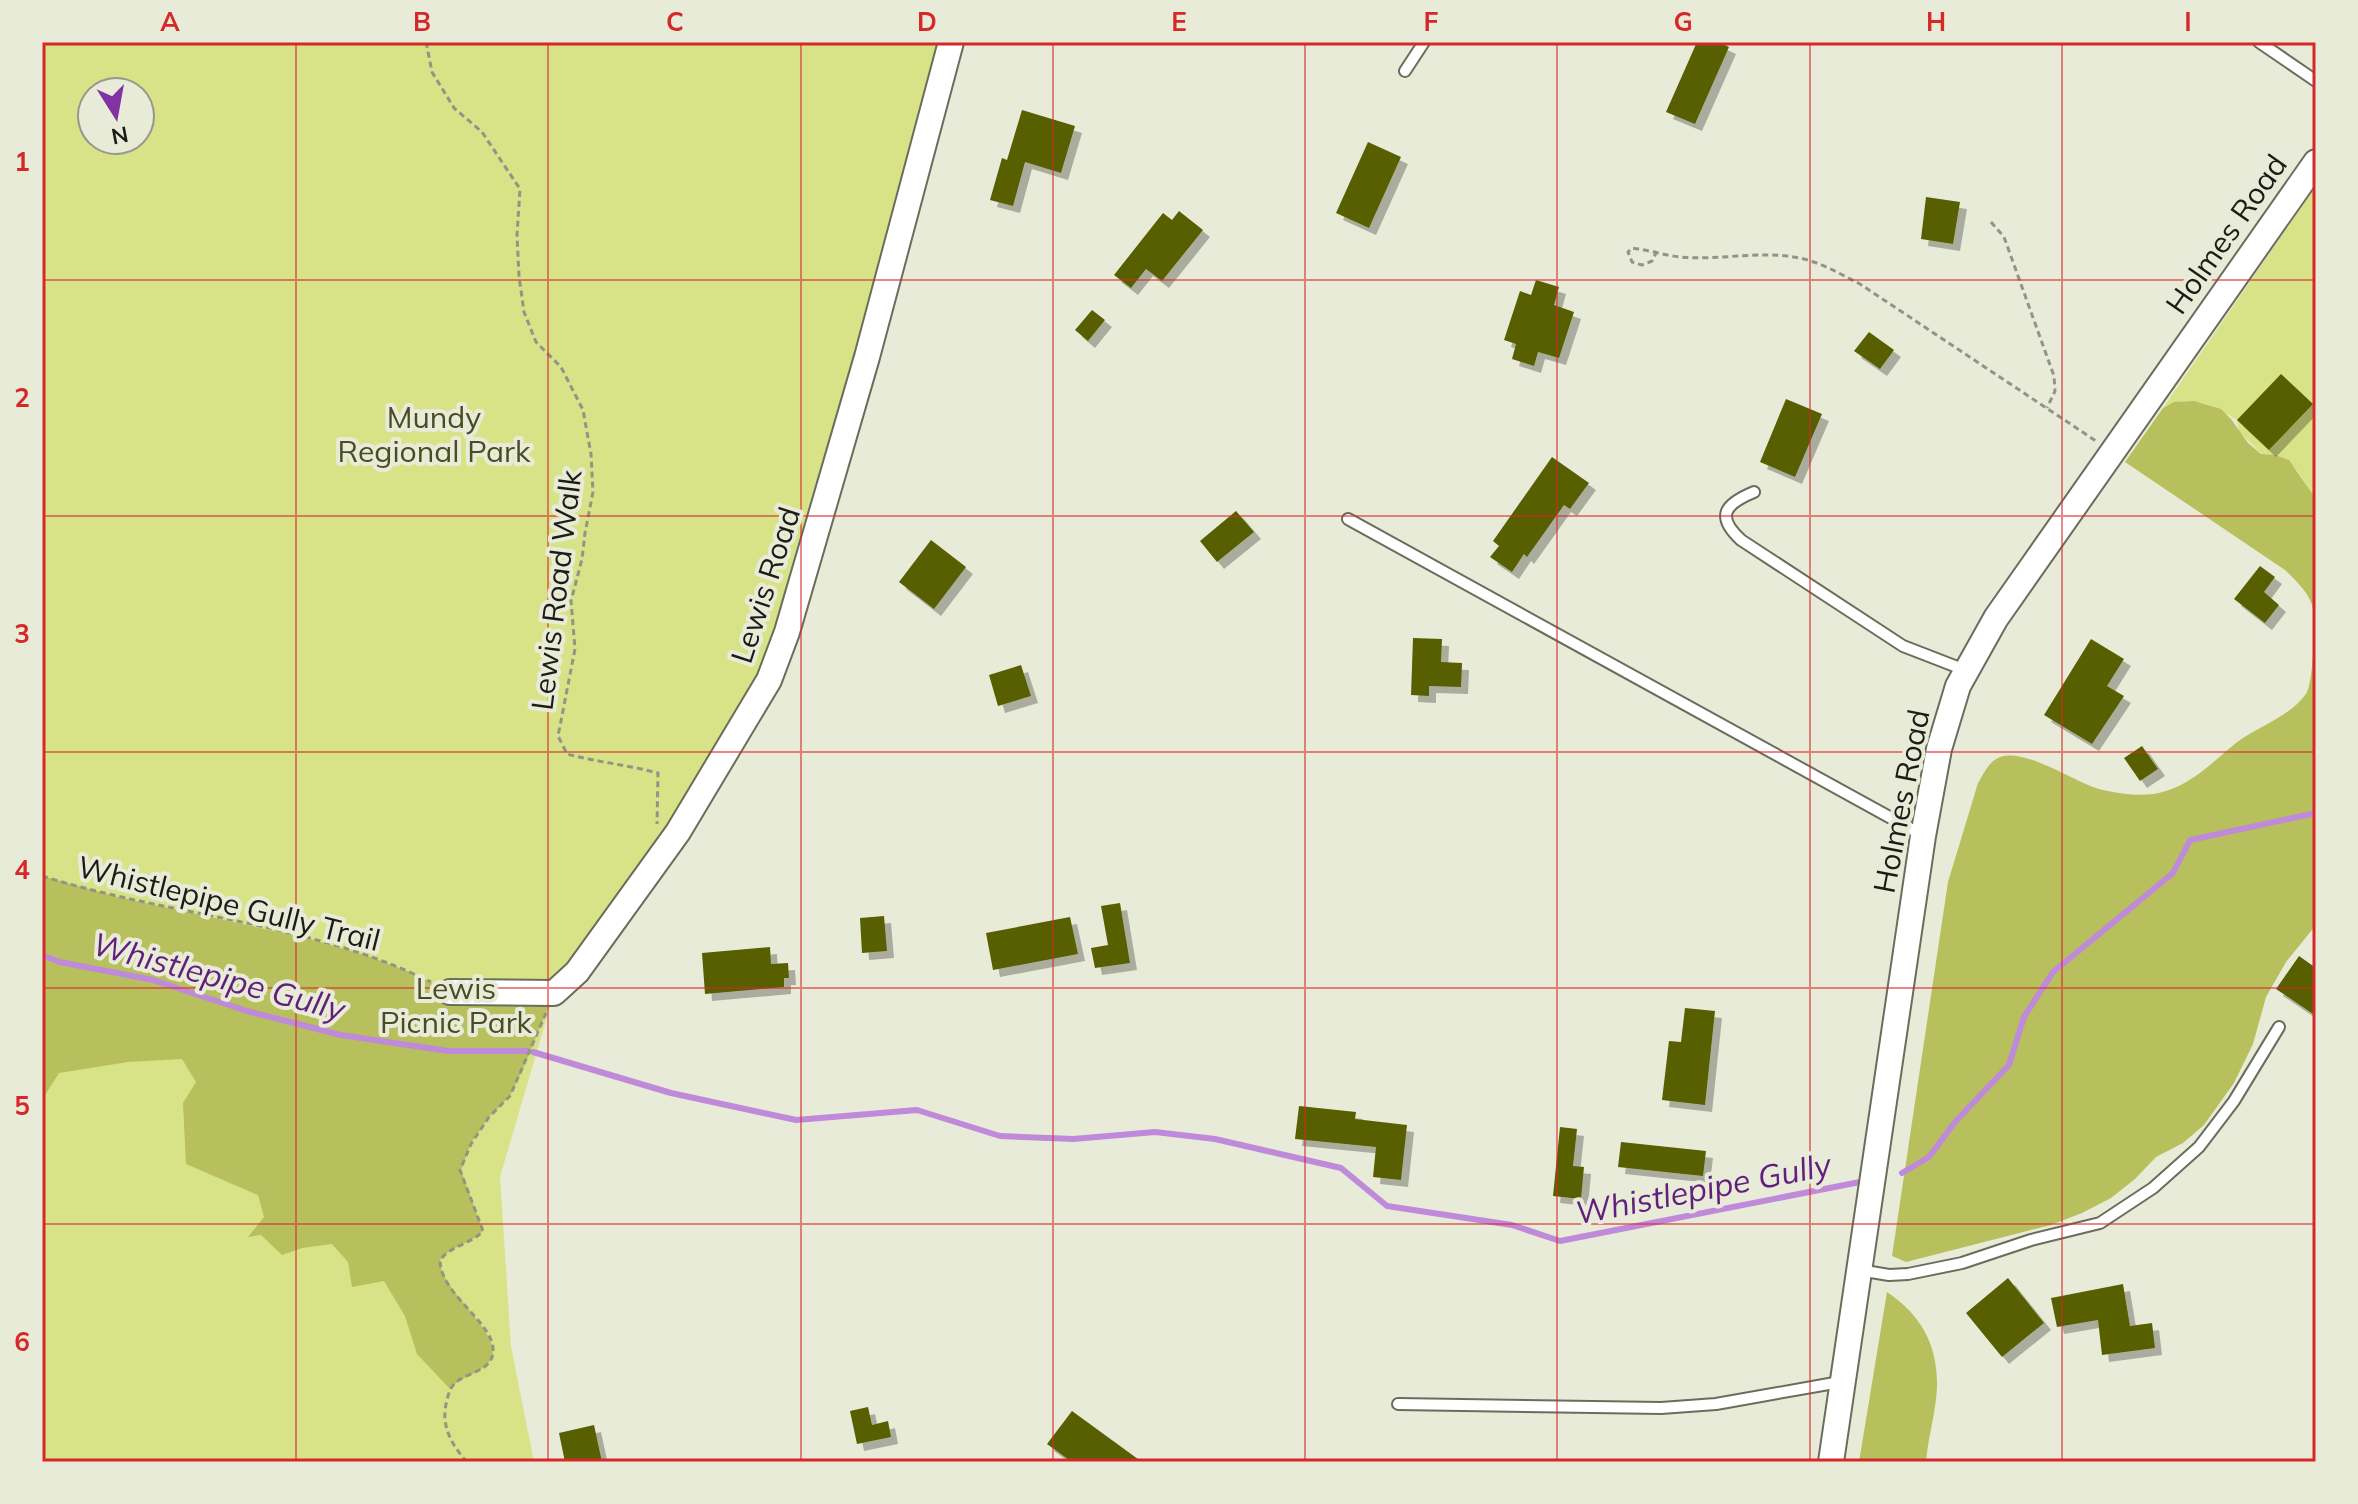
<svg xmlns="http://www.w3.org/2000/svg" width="2358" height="1504" viewBox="0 0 2358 1504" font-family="Mulish,sans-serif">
  <defs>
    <filter id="shadow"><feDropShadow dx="7" dy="7" stdDeviation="0" flood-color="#0004"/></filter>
  </defs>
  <rect width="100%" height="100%" fill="#e8ebd8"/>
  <path fill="#d8e286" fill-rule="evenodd" d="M42,42H951L769,680L554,993L500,1177L511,1347L534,1462H42ZM92,92H140V140H92Z
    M2316,186V499C2298,474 2295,456 2262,454L2239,432L2237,420C2213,405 2189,393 2163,408Z"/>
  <path fill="#b7c05c" d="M2194,401L2221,409L2231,419L2248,443L2261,454L2275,455L2289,460L2316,499V925L2286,962L2266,997L2253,1044L2234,1083L2204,1125L2183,1143L2156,1157L2135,1179L2111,1198L2082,1213L2051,1225L1906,1262L1892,1256L1948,882L1978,783C1983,775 1987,765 1996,759C2020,744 2074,782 2099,789C2120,794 2145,798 2166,791C2193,783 2215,760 2236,743C2259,726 2289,717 2306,694C2313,684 2316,622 2313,609C2310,593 2296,581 2285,570L2125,462L2163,408L2174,402Z
    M42,876L118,897L306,938L371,957L412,973L450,992L554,993L523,1069L510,1096L489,1117L471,1143L461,1170L483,1231C471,1244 452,1245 440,1260C440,1293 507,1334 490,1361C481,1374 461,1376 450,1389L417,1354L405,1316L384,1281L352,1287L348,1262L332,1244L302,1248L282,1255L261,1235L248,1237L264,1217L258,1195L186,1164L183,1103L196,1082L182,1059L128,1062L59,1073L42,1100Z
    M1887,1292C1921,1315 1938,1345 1937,1387C1936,1412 1928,1437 1926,1462H1859Z"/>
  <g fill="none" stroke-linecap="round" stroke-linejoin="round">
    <path stroke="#bf8ada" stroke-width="6" d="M42,955L60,962L153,980L247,1011L341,1035L448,1051H527
      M533,1052L671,1093L796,1120L917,1110L1000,1136L1073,1139L1155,1132L1215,1139L1341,1168L1387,1206L1512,1225L1560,1241L1860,1182
      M1902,1173L1929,1157L1955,1122L2009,1065L2024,1017L2053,972L2173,873L2190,840L2316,813"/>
  </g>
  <path fill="#585e06" filter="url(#shadow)" d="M1697,42H1718L1729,47L1695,124L1666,112Z
    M1022,110L1075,126L1061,173L1025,162L1013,206L990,200L1002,158L1007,160Z
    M1368,142L1401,157L1369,228L1336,213Z
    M1926,197L1960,202L1953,244L1921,239Z
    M1179,211L1203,230L1162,281L1146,269L1131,288L1114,275L1163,213L1172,220Z
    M1536,280L1559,287L1554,305L1574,312L1559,358L1538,352L1534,366L1512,359L1516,344L1504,340L1520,291L1531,295Z
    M1092,310L1105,320L1088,341L1075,330Z
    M1869,332L1894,350L1880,369L1854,351Z
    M2281,374L2313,404L2269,450L2237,420Z
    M1786,399L1822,414L1795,477L1760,462Z
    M1552,457L1589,483L1570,509L1564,505L1527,557L1524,554L1512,572L1490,557L1499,546L1493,541Z
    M1236,511L1254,532L1217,562L1200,541Z
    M931,540L966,567L934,609L899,582Z
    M2260,566L2275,577L2264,592L2279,605L2265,623L2234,599Z
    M1413,638L1442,639L1441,662L1462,663L1461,687L1429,686V696L1411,695Z
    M2091,639L2124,659L2107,686L2124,696L2092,744L2044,715Z
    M1021,665L1031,696L998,706L989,675Z
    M2142,746L2158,769L2140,781L2124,758Z
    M1120,903L1130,963L1095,968L1091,948L1108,945L1101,906Z
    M884,916L887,951L862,953L860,918Z
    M1070,917L1078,954L993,970L986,933Z
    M770,947L771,964L788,963L789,978H784V987L705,994L702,953Z
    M2299,956L2316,968V1016L2276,989Z
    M1685,1008L1715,1011L1705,1105L1662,1100L1669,1041L1681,1042Z
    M1299,1106L1356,1112L1355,1119L1407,1125L1401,1180L1373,1177L1376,1147L1295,1139Z
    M1560,1127L1577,1129L1573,1166L1584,1167L1581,1199L1553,1196Z
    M1621,1142L1706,1151L1703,1176L1618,1167Z
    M2008,1278L2044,1323L2002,1357L1966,1313Z
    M2123,1284L2130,1326L2152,1323L2155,1348L2102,1355L2098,1320L2057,1327L2051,1298Z
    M868,1407L872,1425L888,1421L891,1437L857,1444L850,1411Z
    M1072,1411L1142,1462H1072L1047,1444Z
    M594,1425L602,1462H565L559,1433Z"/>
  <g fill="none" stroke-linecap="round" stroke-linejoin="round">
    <g stroke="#6a6d5c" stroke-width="14">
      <path id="service" d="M2259,42L2316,81
        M1405,71L1424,42
        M1754,492C1725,504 1715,516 1741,540L1903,646L1965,670
        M1348,519L1922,835
        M1859,1270L1889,1275L1908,1274L1962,1263L2031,1240L2100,1223L2153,1188L2199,1147L2234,1101L2279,1027
        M1398,1404L1661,1408L1716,1404L1840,1382"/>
    </g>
    <g stroke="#6a6d5c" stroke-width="28">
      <path id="tertiary" d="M450,992L554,993L577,972L678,832L769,680L787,632L867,357L951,42
        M1831,1462L1923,836L1939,749L1958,686L1996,618L2316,162"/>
    </g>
    <path stroke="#929486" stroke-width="3" stroke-dasharray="6 4" stroke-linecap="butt" d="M426,42L432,72L454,108L482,132L520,189L517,235L519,276L524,312L536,342L561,367L583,410L591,454L593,492L585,533L582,559L571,601L575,649L558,736L567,754C597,762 628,765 658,773L657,824
      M1991,222L2004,237L2054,376L2055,391L2047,408
      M1657,251L1652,261L1642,265L1632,262L1628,252L1632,248C1648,250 1664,255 1680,257C1721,261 1763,249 1804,259C1824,264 1842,275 1860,284L2096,441
      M42,876C170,916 310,922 431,982
      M467,1462C451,1444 440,1425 447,1400C449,1392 451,1385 459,1380C472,1371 494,1370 493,1349C492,1321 440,1294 440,1260C452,1245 471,1244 483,1231L460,1170L471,1144L489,1117L510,1096L546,1013"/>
    <use href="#service" stroke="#fff" stroke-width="10"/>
    <use href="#tertiary" stroke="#fff" stroke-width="24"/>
  </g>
  <path fill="none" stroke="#d62828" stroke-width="2" stroke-opacity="0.55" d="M296,42V1462M548,42V1462M801,42V1462M1053,42V1462M1305,42V1462M1557,42V1462M1810,42V1462M2062,42V1462M42,280H2316M42,516H2316M42,752H2316M42,988H2316M42,1224H2316"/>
  <g text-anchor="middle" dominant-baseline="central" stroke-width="8" stroke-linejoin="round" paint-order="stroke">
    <g font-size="30" fill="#1b1c15" stroke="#e8ebd8">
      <text transform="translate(2226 234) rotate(-55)">Holmes Road</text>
      <text transform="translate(765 585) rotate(-72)">Lewis Road</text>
      <text transform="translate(556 590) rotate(-83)">Lewis Road Walk</text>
      <text transform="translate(1901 801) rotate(-79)">Holmes Road</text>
      <text transform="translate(229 903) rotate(14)">Whistlepipe Gully Trail</text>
    </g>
    <g font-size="30" fill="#494d24" stroke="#e8ebd8">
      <text x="434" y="417">Mundy<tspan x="434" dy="34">Regional Park</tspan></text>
      <text x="456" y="988">Lewis<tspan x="456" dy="34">Picnic Park</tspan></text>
    </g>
    <g font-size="32" font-style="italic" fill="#601e7d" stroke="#e8ebd8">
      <text transform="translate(219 976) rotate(15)">Whistlepipe Gully</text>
      <text transform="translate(1703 1188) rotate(-11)">Whistlepipe Gully</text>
    </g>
  </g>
  <rect width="2358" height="1504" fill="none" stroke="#e8ebd8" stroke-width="88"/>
  <g transform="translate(116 116) rotate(169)"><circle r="38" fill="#e8ebd8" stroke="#96988a" stroke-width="2"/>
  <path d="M0-6L14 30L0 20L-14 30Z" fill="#8132a3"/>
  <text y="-12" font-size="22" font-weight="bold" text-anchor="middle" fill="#1b1c15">N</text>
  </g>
  <rect x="44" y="44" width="2270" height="1416" fill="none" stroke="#d62828" stroke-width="3"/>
  <g font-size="26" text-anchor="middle" font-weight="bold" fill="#d62828">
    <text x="170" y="31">A</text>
    <text x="422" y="31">B</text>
    <text x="675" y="31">C</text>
    <text x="927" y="31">D</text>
    <text x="1179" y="31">E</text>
    <text x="1431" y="31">F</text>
    <text x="1683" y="31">G</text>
    <text x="1936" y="31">H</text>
    <text x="2188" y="31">I</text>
    <text x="22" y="171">1</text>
    <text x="22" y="407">2</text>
    <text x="22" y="643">3</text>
    <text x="22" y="879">4</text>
    <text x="22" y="1115">5</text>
    <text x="22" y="1351">6</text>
  </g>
</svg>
